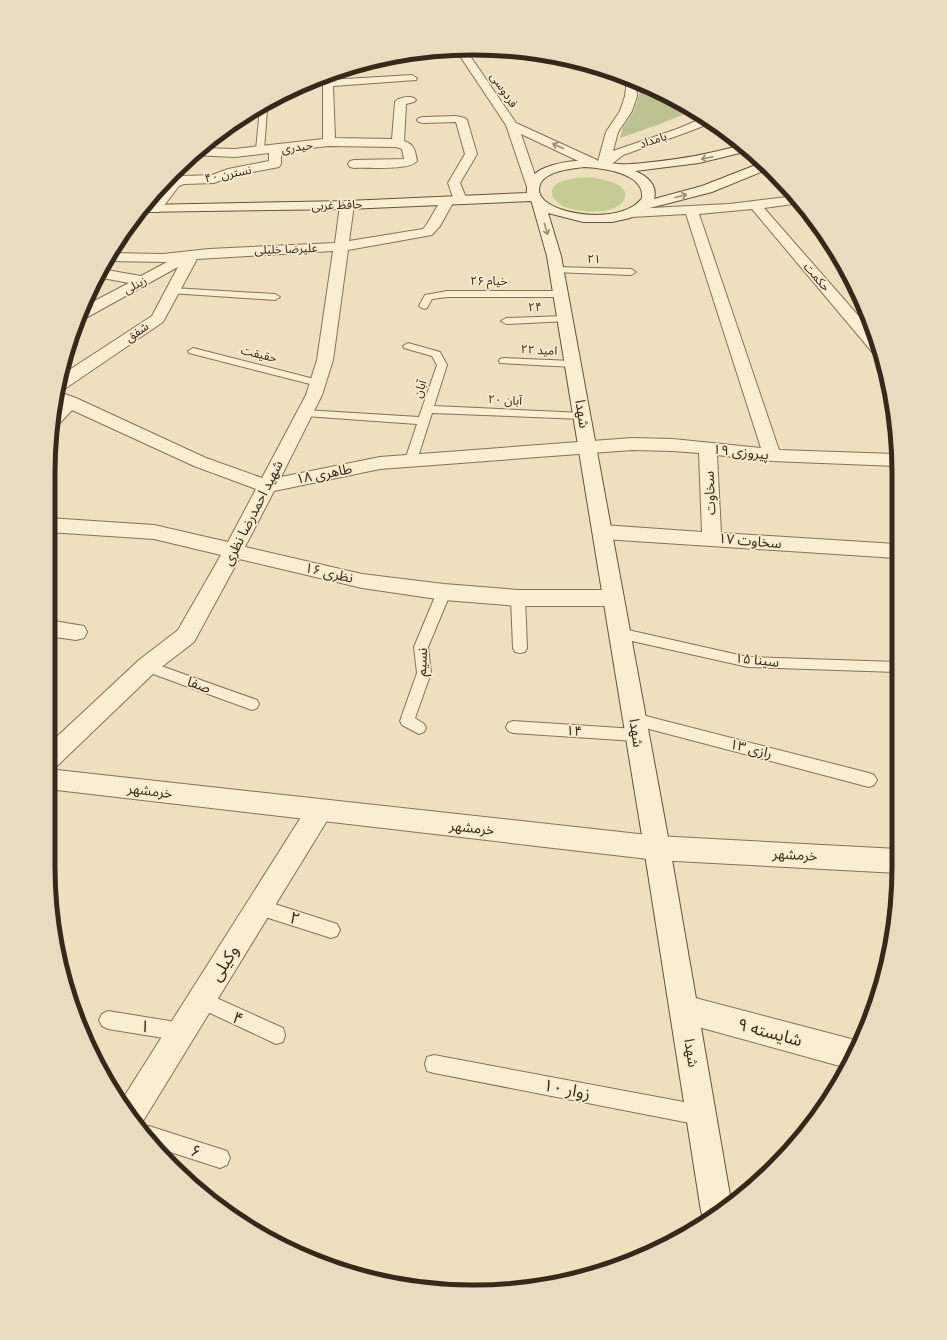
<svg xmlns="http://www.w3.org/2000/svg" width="947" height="1340" viewBox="0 0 947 1340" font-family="'Zilla Slab','Noto Sans Arabic',serif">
  <rect width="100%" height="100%" fill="#eee0bf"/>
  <path fill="#c5cc93" d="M588,177C597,178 633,183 624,200C615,216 575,213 561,205C557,202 552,198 552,193C551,179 578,178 588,177Z"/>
  <path fill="#bbc192" d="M642,84L661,92L692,111L660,124L620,138L623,127L634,111Z"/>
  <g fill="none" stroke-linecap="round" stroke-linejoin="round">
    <g stroke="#877157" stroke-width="2">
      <path id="service" d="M260,108H263L267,110L264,150L260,152L256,150Z
        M556,267L631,269L636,272L631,275L553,272L551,270L553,268Z
        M173,288L275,294L280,297L275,300L170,293L168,291L170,289Z
        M447,291H561L566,294L561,297H447L432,299L427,308L424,309L419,306L425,295Z
        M565,316L568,317L570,319L568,321L506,324L501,321L506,318Z
        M408,343L440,352L447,365L434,406L583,413L588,416L583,419L432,413L417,460L415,463H407L405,460L417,424L305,416L300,413L305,410L419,417L437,365L432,356L404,348L403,346Z
        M193,348L322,381L323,383L318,386L189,353L188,351Z
        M504,358L573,361L578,364L573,367L500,363L499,361L500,359Z
        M444,587L449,589L451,592L428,647L431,673L415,718L424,724L426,728L424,732L419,734L402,725L400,721L417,673L414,647L437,592L439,589Z
        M518,593L523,595L525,598L527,648L525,652L520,653L515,652L513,648L511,598L513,595Z
        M619,628L748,657L897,662V672L748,667L614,637L612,633L614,629Z
        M147,661L257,700L259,704L257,708L252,710L142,670L140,666L142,662Z
        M634,713L869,773L874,775L877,780L874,785L869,787L634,725L629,723L627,719L629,715Z
        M513,721L636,729L641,731L643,735L641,739L636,741L513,733L508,731L506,727L508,723Z
        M259,899L331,922L337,924L340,930L337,936L331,938L259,915L253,913L251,907L253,901Z
        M201,991L283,1028L285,1035L283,1042L276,1044L195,1006L192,1000L195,994Z
        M108,1011L182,1023L188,1026L191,1032L188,1038L182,1041L108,1029L102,1026L99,1020L102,1014Z
        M434,1055L700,1105L707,1108L710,1115L707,1122L700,1125L434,1073L427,1071L425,1064L427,1057Z
        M149,1126L227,1151L230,1158L227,1165L220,1168L161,1149L143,1129Z"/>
    </g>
    <g stroke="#877157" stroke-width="2">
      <path id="minor" d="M412,75L417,78L416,80L333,86L335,138L392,139L395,102C399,97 409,96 414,98L416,100L414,102L406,104L404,141C415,145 415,150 417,161C410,171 367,167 354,168L350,167L348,164L350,161L354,160L404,159L402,149L396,147L329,146L281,151V164L279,167L231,176L214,183L184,184L179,186L159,212H149L147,209L169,180L183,176L212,175L228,169L269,161V153L235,157L192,155L200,148L235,149L323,139V85L328,80Z
        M627,79L636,82L637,96L632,111L618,132L613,151L677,129L703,118L711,123L685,133L623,155L607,168H599L597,165L606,132L620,111L625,96Z
        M456,116L465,118L467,120L477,154L460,183L467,200L465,203H455L448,183L465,154L456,122L423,123L419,122L417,120L419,118L423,117Z
        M796,196L800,203L764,208L877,337L881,354L873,353L752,209L699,214L779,450L896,454V466L772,461L717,455L721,533L896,544V558L603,539L596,537L593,532L596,527L603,525L702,532L699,453L673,451L632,450L380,469L274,491L245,547L362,574L444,584L518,590H614L621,593L624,598L621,603L614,606H518L444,600L362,588L239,559L194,642L155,672L56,767L48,770V745L139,660L178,630L221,555L154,539L48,532V518L154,525L228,542L256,489L194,466L72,410L59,424L53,425L54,408L59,404L55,402L56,391L76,398L206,458L262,478L306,395L317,360L333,251L197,259L163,322L63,390L56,391L60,376L152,316L178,267L84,319L77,320L81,308L129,283L97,277L101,269L141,276L167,262L105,261L110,253L163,254L209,249L335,243L340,205L342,202H352L354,205L349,241L423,229L427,224L442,198H452L454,201L440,226L432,235L348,250L333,360L322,395L281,477L380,457L632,438L673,439L761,448L686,214L631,217L626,216L624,213L626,210L631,209L729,204Z
        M48,620L84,626L87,632L84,638L76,640L48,636Z
        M319,800L328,803L331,811L328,819L140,1126L120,1103L310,803Z
        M684,995L855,1040L860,1042L855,1054L847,1068L684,1023L674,1019L670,1009L674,999Z"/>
    </g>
    <g stroke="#877157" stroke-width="2">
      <path id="tertiary" d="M456,50H466L516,123L597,160L599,163L597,166H589L521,134L538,184L537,187H527L506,125Z
        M48,769L657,836L898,849V873L657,860L48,789Z"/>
    </g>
    <g stroke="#69523a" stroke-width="2">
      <path id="secondary" d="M742,145L748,151L699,163L635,171C647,176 658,185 654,199L702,186L761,163L768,169L712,192L646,209L630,218L612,222H583L548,213L561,256L670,848L731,1201L704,1220L701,1211L644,848L547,256L532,203L531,201L347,209L138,212L145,205L347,201L527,193C523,163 577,159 598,161C605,161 612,164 619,164C630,165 642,163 652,162C683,159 713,153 742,145ZM584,167C603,168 645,173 642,198C625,222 566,218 545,201C542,198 539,194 539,190C539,171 570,169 584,167Z"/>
    </g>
    <use href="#service" fill="#f9eed2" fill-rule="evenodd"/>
    <use href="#minor" fill="#f9eed2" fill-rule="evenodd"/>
    <use href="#tertiary" fill="#f9eed2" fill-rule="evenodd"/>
    <use href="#secondary" fill="#f9eed2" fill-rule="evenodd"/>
  </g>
  <defs><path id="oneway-shaft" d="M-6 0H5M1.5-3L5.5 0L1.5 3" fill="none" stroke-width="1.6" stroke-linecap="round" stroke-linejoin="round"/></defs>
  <g stroke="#988c77">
    <use href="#oneway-shaft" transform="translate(558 146) rotate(-156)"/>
    <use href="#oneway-shaft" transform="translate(707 158) rotate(168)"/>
    <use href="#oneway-shaft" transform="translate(681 196) rotate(-15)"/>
    <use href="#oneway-shaft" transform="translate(546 229) rotate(74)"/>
  </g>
  <g text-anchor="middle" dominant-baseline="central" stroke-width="3.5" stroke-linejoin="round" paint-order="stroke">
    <g font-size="12" fill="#36291c" stroke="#f6eace">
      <text transform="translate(504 90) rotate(56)">فردوسی</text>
      <text transform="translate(653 140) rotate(-18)">بامداد</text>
      <text transform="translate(297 147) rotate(-8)">حیدری</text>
      <text transform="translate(228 174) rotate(-11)">نسترن ۴۰</text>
      <text transform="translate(337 205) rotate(-2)">حافظ غربی</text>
      <text transform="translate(286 249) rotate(-2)">علیرضا خلیلی</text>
      <text transform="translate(594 259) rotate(2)">۲۱</text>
      <text transform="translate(817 277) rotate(49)">حکمت</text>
      <text x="489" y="281">خیام ۲۶</text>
      <text transform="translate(135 285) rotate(-28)">زینلی</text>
      <text transform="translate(535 307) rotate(-2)">۲۴</text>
      <text transform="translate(137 332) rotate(-34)">شفق</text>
      <text transform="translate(539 350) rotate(3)">امید ۲۲</text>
      <text transform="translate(259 354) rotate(14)">حقیقت</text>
      <text transform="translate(420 389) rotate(-72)">آبان</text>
      <text transform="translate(505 400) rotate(3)">آبان ۲۰</text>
    </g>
    <g font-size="14" fill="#36291c" stroke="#f6eace">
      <text transform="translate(582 414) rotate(81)">شهدا</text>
      <text transform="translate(741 452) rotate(6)">پیروزی ۱۹</text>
      <text transform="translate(324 474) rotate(-11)">طاهری ۱۸</text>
      <text transform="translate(710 493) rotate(-92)">سخاوت</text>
      <text transform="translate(253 513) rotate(-63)">شهید احمدرضا نظری</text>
      <text transform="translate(750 541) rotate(5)">سخاوت ۱۷</text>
      <text transform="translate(329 573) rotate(13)">نظری ۱۶</text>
      <text transform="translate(757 660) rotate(6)">سینا ۱۵</text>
      <text transform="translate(422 662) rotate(-87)">نسیم</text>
      <text transform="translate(199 685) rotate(20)">صفا</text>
      <text transform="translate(574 731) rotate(4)">۱۴</text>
      <text transform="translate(636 733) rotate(81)">شهدا</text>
      <text transform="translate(751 749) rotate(14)">رازی ۱۳</text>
      <text transform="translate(150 791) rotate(7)">خرمشهر</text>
      <text transform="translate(472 828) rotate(6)">خرمشهر</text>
      <text transform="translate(795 855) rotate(3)">خرمشهر</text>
      <text transform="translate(691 1053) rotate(81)">شهدا</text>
    </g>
    <g font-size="17" fill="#36291c" stroke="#f6eace">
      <text transform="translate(295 918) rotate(17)">۲</text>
      <text transform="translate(224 963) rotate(-58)">وکیلی</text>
      <text transform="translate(238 1018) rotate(25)">۴</text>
      <text transform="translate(145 1026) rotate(9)">۱</text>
      <text transform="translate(770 1032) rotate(15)">شایسته ۹</text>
      <text transform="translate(567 1089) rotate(11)">زوار ۱۰</text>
      <text transform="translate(196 1151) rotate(17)">۶</text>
    </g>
  </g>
  <path d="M0 0H947V1340H0ZM473 55H474A418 418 0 0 1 892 473V867A418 418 0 0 1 474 1285H473A418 418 0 0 1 55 867V473A418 418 0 0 1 473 55Z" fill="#e7dbc0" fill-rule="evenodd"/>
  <path fill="none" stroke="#36291c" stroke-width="5" d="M473 55H474A418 418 0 0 1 892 473V867A418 418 0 0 1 474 1285H473A418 418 0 0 1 55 867V473A418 418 0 0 1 473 55Z"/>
</svg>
